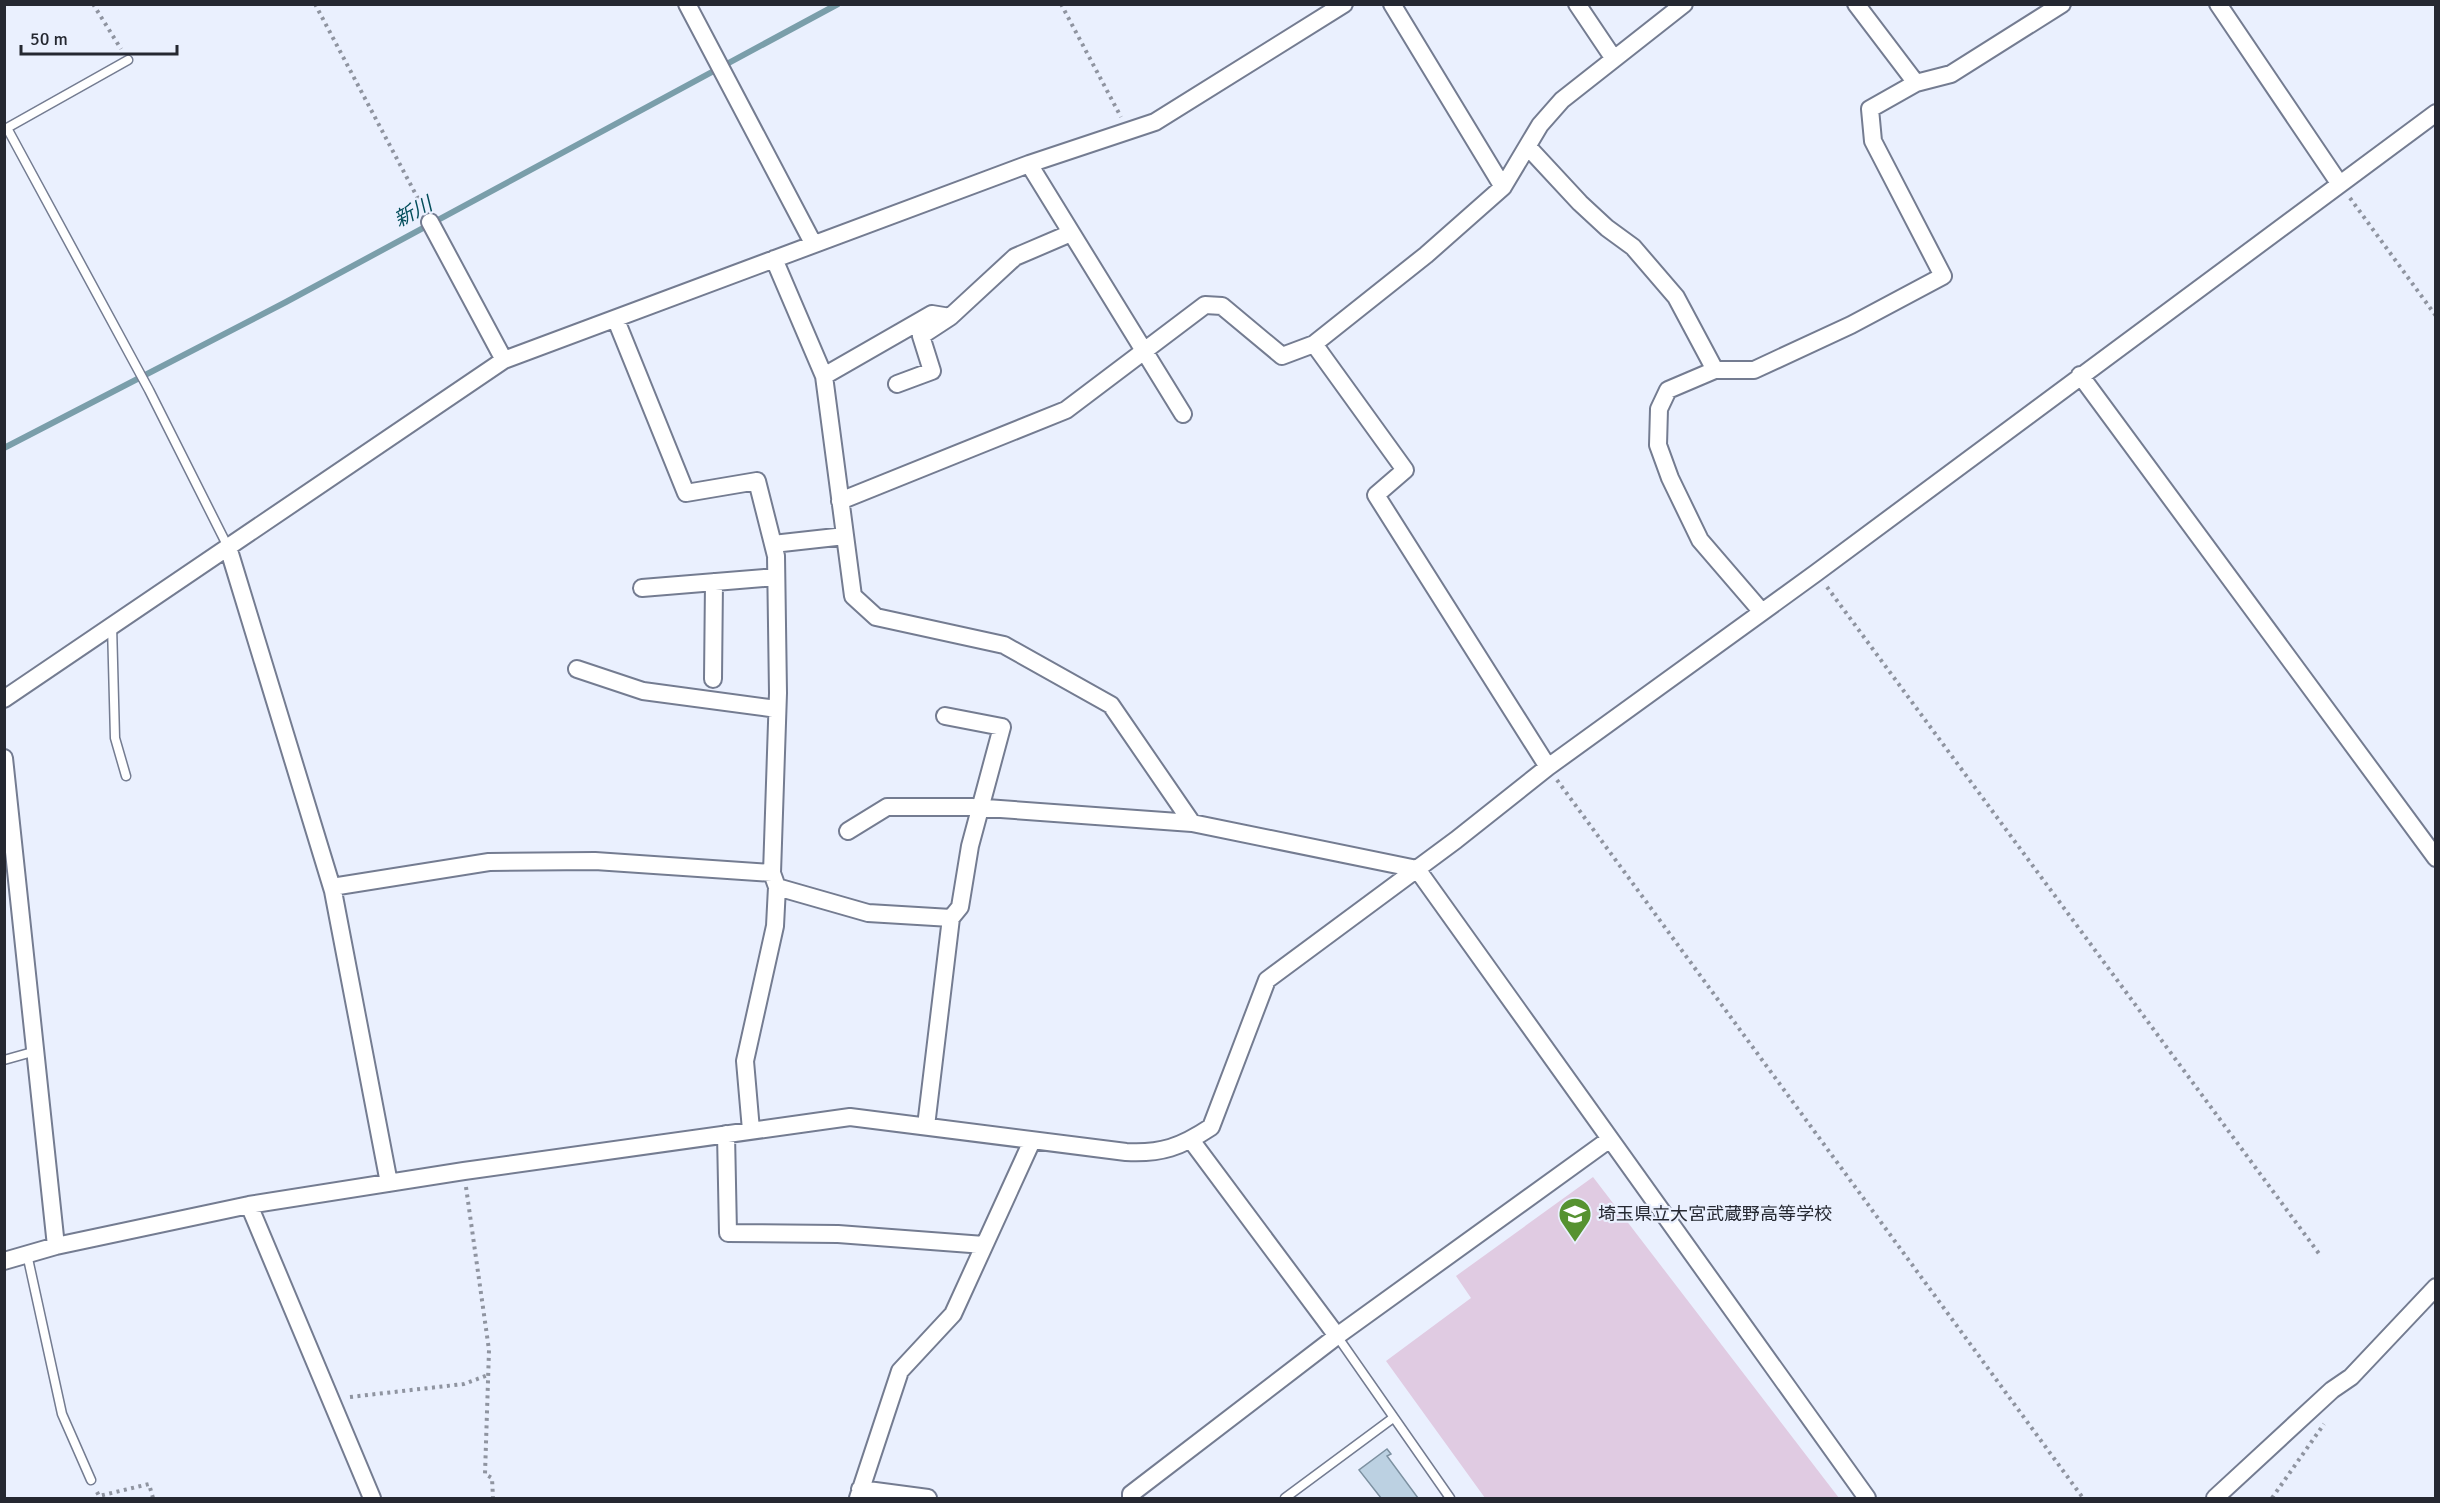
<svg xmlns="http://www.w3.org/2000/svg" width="2440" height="1503" viewBox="0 0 2440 1503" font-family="Signika,'Noto Sans JP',sans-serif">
  <rect width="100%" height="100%" fill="#eaf0fe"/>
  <path fill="#e0cbe2" d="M1593,1177L1839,1498H1485L1386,1361L1471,1298L1456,1276Z"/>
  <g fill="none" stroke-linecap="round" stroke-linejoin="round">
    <path stroke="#7a9eaa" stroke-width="6" d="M4,448L286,302L838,4"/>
  </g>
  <path fill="#bcd1e2" stroke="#7d91a1" stroke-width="1.5" d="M1387,1449L1391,1454L1387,1456L1418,1498H1381L1359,1470Z"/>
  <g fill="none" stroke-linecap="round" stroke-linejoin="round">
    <g stroke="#747c91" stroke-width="11">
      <path id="lane" d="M128,60L7,128L149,390L228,547
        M112,625L115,738L126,776
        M4,1060L36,1051
        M27,1254L62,1414L91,1480
        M1337,1336L1450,1498
        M1285,1498L1393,1418"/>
    </g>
    <g stroke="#747c91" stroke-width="20">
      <path id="street" d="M687,4L813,243
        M1392,4L1503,187
        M1577,4L1614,59
        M1856,4L1916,83
        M2218,4L2339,183
        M1528,147L1580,203L1607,228L1633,247L1676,297L1715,370L1668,390L1659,409L1658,445L1670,478L1700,540L1762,612
        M1029,164L1183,414
        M430,222L504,360
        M774,259L824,376L853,596L876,617L1004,645L1111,705L1192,823
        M616,320L686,493L757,481L776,556L778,693L772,873
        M1314,344L1426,255L1503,187L1540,125L1562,100L1684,4
        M1715,370H1754L1851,325L1943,276L1873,141L1870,109L1916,83L1951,74L2062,4
        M2080,375L2436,858
        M824,376L932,314L950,317L1015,257L1071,233
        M897,384L932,371L921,336L950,317
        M840,501L1066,410L1205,305L1222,306L1282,356L1314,344L1405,470L1376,495L1548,767
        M773,544L845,536
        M228,547L333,891L389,1183
        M642,588L776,577
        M577,669L643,691L777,709
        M713,679L714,582
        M4,699L504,360L1029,164L1155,122L1344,4
        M4,758L56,1246
        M848,831L887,807H972L1192,823L1417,869L1867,1498
        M332,887L489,862L595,861L772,873L777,887L775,926L745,1061L751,1130
        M777,887L868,913L951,918
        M926,1126L951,918L960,907L970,846L1002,727L945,716
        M726,1134L728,1233L838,1234L984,1245
        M1191,1140L1337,1336
        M249,1205L372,1498
        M4,1261L56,1246L249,1205L464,1171L850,1117L1126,1152C1161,1154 1181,1147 1211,1127L1267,980L1456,840L1548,767L1816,573L2436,113
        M860,1489L928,1498
        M858,1498L900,1371L953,1314L1032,1141
        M1131,1498V1494L1337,1336L1610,1139
        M2215,1498L2332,1390L2351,1377L2436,1287"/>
    </g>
    <path stroke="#8f94a0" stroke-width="4" stroke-dasharray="3 4.5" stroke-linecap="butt" d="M93,4L121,49
      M315,4L423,208
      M1061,4L1121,117
      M2350,198L2436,316
      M1827,587L2320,1255
      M1557,780L2083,1498
      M466,1187L489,1350L485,1474L492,1478L493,1498
      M350,1397L464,1384L488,1375
      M97,1492L99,1496L149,1484L153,1498
      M2272,1498L2324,1424"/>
    <use href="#lane" stroke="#fff" stroke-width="8"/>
    <use href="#street" stroke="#fff" stroke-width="16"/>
  </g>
  <defs>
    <g id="school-pin" transform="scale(1.725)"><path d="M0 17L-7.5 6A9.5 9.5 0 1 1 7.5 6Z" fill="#569231" stroke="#eaf0fe"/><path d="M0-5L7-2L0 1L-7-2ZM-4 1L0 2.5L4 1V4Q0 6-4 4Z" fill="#fff"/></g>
  </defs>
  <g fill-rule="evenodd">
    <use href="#school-pin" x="1575" y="1214"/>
  </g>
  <g text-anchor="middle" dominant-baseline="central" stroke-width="4.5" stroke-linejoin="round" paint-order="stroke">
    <g font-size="18" fill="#252831" stroke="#eaf0fe" text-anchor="start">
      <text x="1598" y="1214">埼玉県立大宮武蔵野高等学校</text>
    </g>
    <g font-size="20" font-style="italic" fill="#034d5b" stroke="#eaf0fe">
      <text transform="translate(413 212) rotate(-28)">新川</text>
    </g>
  </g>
  <rect width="2440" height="1503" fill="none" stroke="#252831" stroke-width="12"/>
  <path d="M21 45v9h156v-9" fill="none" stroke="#252831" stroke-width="3"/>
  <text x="30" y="45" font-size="18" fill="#252831" stroke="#eaf0fe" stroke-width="4.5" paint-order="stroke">50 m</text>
</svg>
